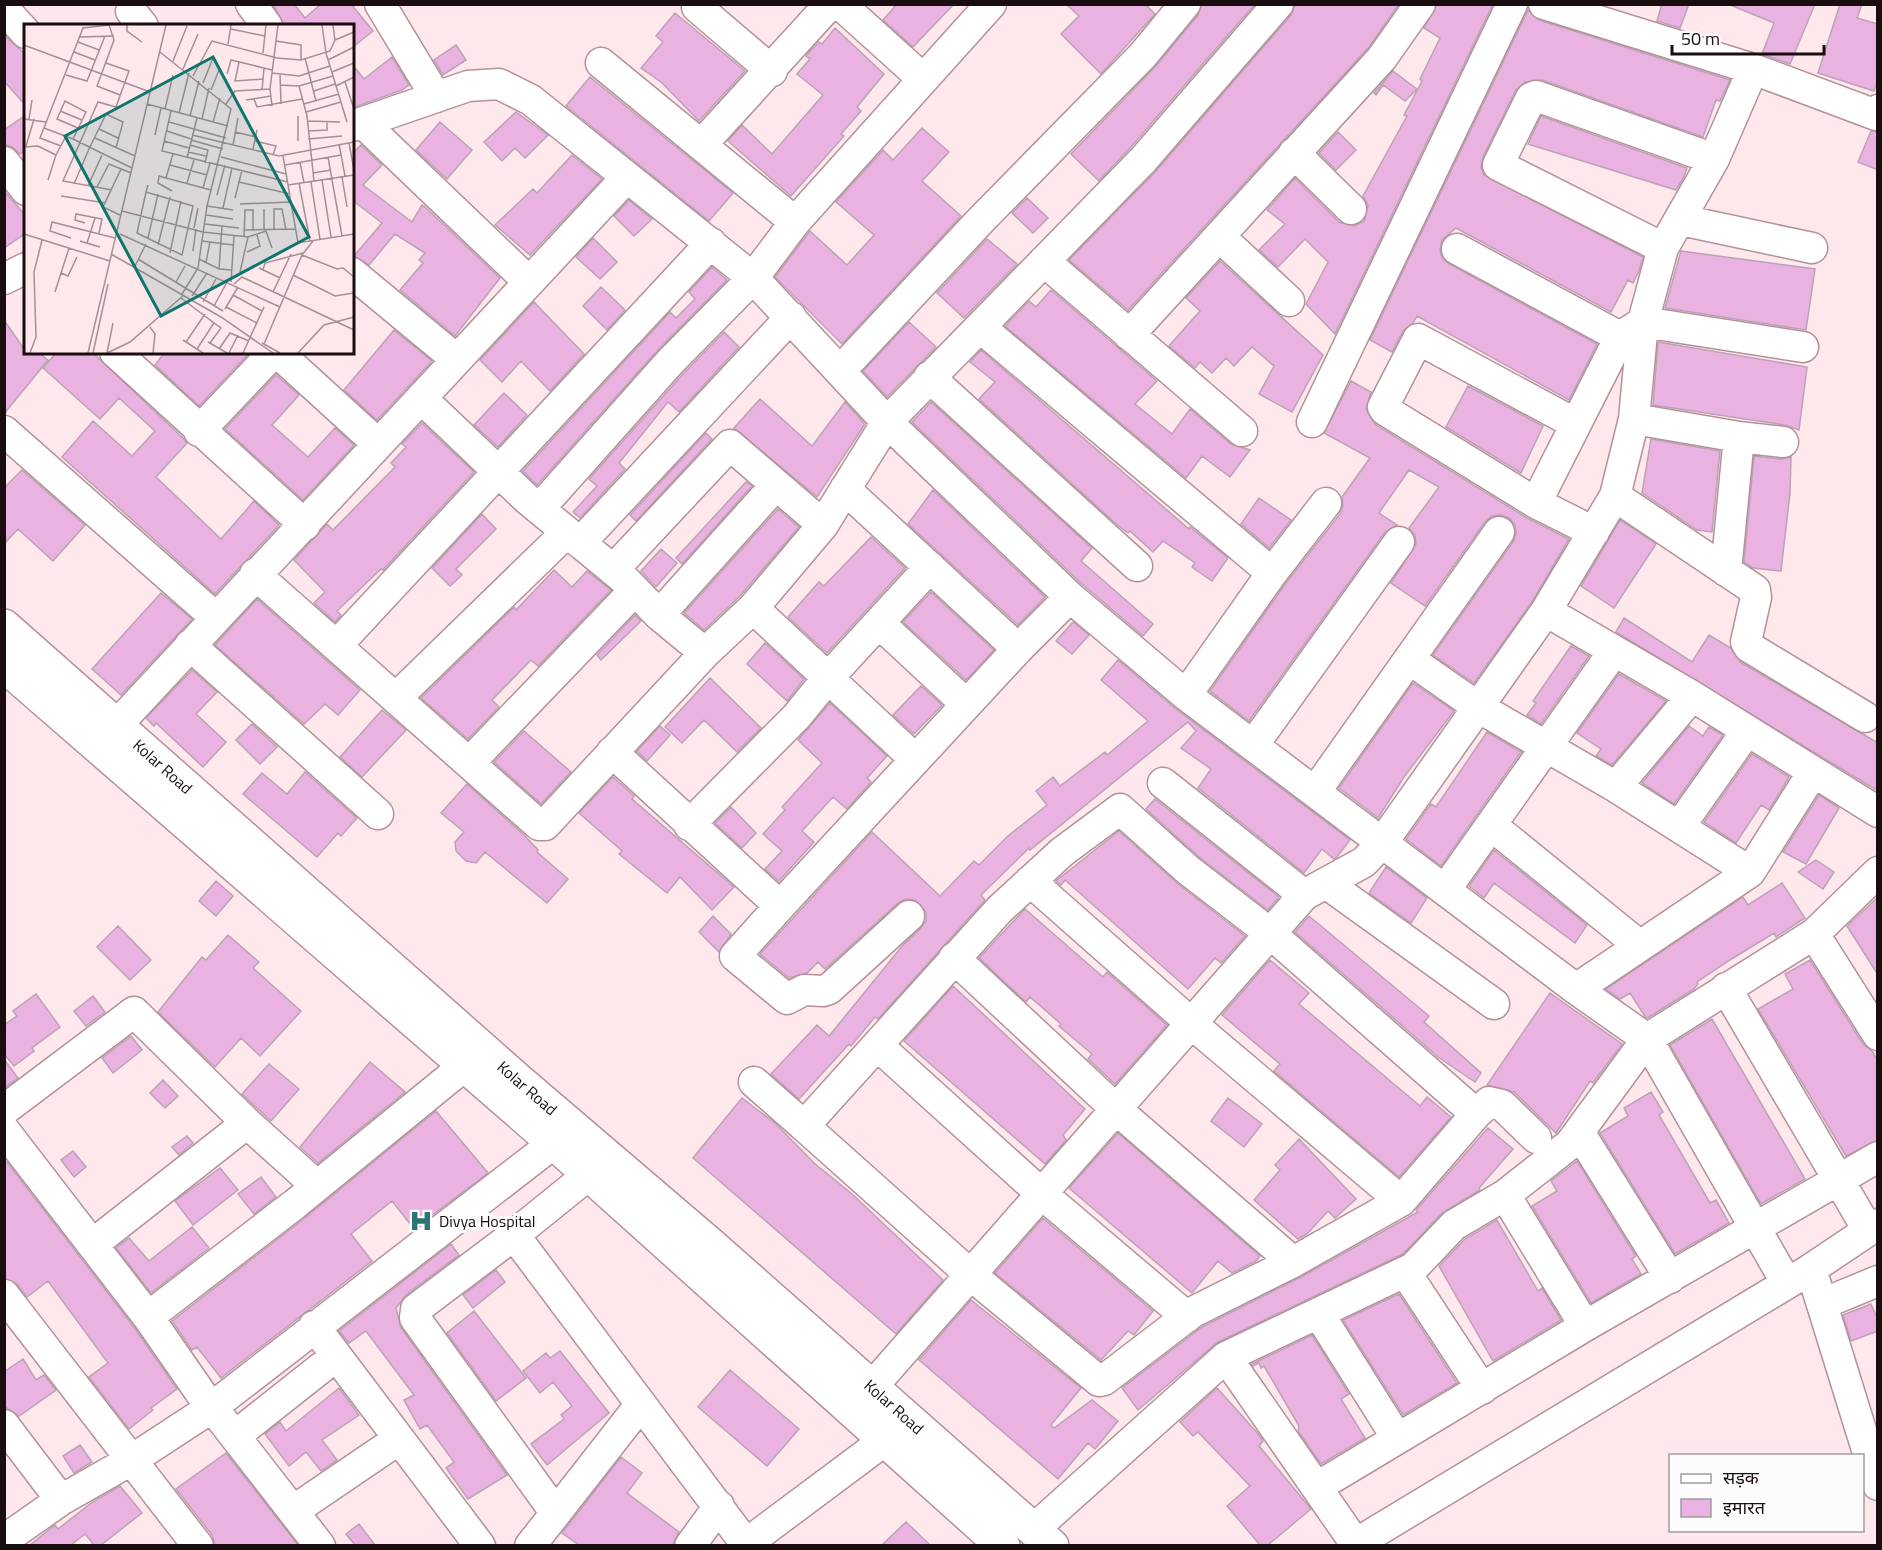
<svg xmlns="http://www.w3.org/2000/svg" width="1882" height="1550" viewBox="0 0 1882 1550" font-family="'Titillium Web','Noto Sans Devanagari',sans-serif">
  <rect width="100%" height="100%" fill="#ffe8ec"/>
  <path fill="#e9b2e1" stroke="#bba2b7" stroke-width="1.5" d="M273,4H294L305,18L321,4H351L373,31L352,48V26H284Z
    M897,4H954L913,47L883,20Z
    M1066,4H1145L1155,14L1101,74L1061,34L1079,16Z
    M1202,4H1255L1130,148L1099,181L1071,154L1156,66L1198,15Z
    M1295,4H1399L1369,47L1128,310L1069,260L1156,171L1291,15Z
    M1437,4H1493L1335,334L1306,304L1328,262L1305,239L1278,267L1259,250L1285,224L1267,210L1295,178L1339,222L1355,226L1364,221L1368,205L1363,196L1407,116L1404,115L1422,81L1420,79L1440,38L1424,28Z
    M1662,4H1689L1680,28L1657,21Z
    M1728,4H1815L1790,64L1762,54L1774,23Z
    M1840,4H1862L1857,18L1878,24V79L1874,91L1818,73Z
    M1528,10L1539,20L1730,80L1720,101L1716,100L1703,137L1542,80L1525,82L1516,90L1483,157L1481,167L1484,175L1643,257L1639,271L1633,283L1628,280L1611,312L1456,228L1442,240L1440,250L1442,258L1449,264L1597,344L1569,400L1417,316L1413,323L1403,331L1392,352L1370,340Z
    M675,13L745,71L699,121L661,82L641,68L663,42L656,36Z
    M835,28L884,74L857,107L861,111L841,134L844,136L791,196L728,141L742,125L772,154L823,95L797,74L810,59L806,56L811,50L819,42L822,44Z
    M4,35L26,55V106L4,81Z
    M456,45L466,60L443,75L434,60Z
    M392,57L409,85L402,90L352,108V64L364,79Z
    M1393,71L1417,89L1405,101L1383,85L1376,95L1374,93Z
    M590,77L733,193L709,221L566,106Z
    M516,112L548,135L525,158L515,148L502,161L484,142Z
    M26,115V150L20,154L11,146L4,145V130Z
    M1541,116L1687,168L1684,177L1676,190L1528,144Z
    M440,122L472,150L447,179L416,150Z
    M922,128L949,152L922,181L961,216L842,344L775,277L810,231L847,265L874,235L836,202L883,150L893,160Z
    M1871,131L1878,132V170L1858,162Z
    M1338,132L1356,150L1336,170L1319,153Z
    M361,145L382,165L363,185L412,222L422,205L424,206L500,278L455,336L400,290L423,263L419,260L425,253L395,234L369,265L354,256L382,223L352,200V154Z
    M572,155L602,179L530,255L495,225L533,189L537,193Z
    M4,191L26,216V233L4,248Z
    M1027,198L1048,218L1033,233L1012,213Z
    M629,200L652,219L634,236L614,216Z
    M593,238L617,262L600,279L576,257Z
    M987,239L1017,264L964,318L937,293Z
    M1681,251L1815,269L1806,330L1665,308Z
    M1220,261L1323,355L1292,412L1259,394L1274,366L1252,347L1234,366L1226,358L1212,373L1200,362L1195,368L1169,346L1200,311L1186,298Z
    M712,267L727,280L657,351L537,485L523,471L670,312L676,318L695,299L689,292Z
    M601,287L625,310L607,330L583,306Z
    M1051,290L1157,381L1135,404L1172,434L1190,409L1231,444L1250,450L1230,477L1202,456L1186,478L1005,326L1029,301L1036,307Z
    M534,302L584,354L550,391L521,361L502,382L480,360Z
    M4,320L26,352H38L48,360L4,414Z
    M909,322L936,347L887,397L863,371Z
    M394,330L432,361L377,420L344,390Z
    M724,332L739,347L679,412L668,402L619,463L625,469L580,518L573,512L597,486L589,479L683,374Z
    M1658,342L1807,367L1799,430L1785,425L1653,405Z
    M981,350L1189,529L1190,527L1228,558L1212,581L1192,567L1195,563L1163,541L1153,552L1130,531L1128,533L1115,523L979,399L995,382L970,362Z
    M57,352H92L183,438L187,443L156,477L221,539L254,501L279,525L215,594L62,457L93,421L132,456L155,431L119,398L100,419L43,368Z
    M165,352H250L199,406L155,365Z
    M276,375L299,395L272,425L308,457L335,428L354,445L303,500L225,429Z
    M1351,381L1371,392L1366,409L1376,425L1527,518L1569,539L1532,602L1474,683L1433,655L1513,542L1516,534L1515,525L1509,518L1501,515L1492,516L1485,522L1425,606L1391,583L1416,544L1415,535L1409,528L1439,487L1409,470L1379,513L1397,525L1385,532L1249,721L1210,691L1286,583L1340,514L1343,506L1342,497L1370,458L1324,433Z
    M1468,386L1543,426L1521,473L1446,427Z
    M504,393L527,415L498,447L474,425Z
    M760,399L812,446L845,402L865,424L817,497L734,428Z
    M931,402L1092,548L1081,561L1153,624L1143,636L1082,584L912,422Z
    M422,423L474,472L383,570L381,569L337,611L341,615L335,622L314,603L325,592L294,560L327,524L333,530L395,467L391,463L406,447L402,444Z
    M706,433L712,439L636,521L630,515Z
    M1651,439L1720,451L1712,532L1697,530L1642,493Z
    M1754,456L1781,459L1791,457L1790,493L1781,571L1753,568L1744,562Z
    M22,470L85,525L53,561L18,529L4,544V488Z
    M746,482L752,486L682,564L676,558Z
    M933,490L1045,597L1018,625L908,524Z
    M1259,498L1291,520L1269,548L1241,524Z
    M778,509L799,527L740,596L704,630L684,613Z
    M482,514L496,529L456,569L462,575L450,586L432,568Z
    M1620,520L1656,544L1614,608L1581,586Z
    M871,537L905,568L827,653L788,617L819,582L824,586Z
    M661,549L677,563L656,587L641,571Z
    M554,570L572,587L587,571L611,590L538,666L531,660L492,700L499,707L468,739L421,698L514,607L516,610Z
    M931,592L994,650L966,680L903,622Z
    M161,593L192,619L121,695L92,669Z
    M257,599L360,690L338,715L325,704L304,724L215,645Z
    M635,615L641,621L601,660L597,655Z
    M1624,618L1692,662L1709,635L1731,648L1740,662L1878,743V791L1616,632Z
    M1073,622L1089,635L1072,654L1056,641Z
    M765,643L804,679L787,701L747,664Z
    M1571,646L1589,656L1541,724L1527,715L1536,703L1533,701Z
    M1118,660L1176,709L1350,840L1337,857L1334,859L1322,849L1304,873L1198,788L1211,769L1181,748L1196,731L1188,722L1030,850L1029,848L981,895L985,900L878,1019L875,1017L851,1046L849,1044L799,1099L771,1074L817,1025L829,1036L903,945L921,928L926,921V912L915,900L906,899L898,903L825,969L818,962L807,973L789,978L760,954L872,832L940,896L974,861L979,865L1008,836L1047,805L1036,791L1053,777L1060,786L1105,752L1107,755L1148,721L1101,680Z
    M192,670L217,692L196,714L226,742L203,767L156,723L154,726L146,718Z
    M1619,674L1666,701L1612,765L1596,756L1601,749L1577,733Z
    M710,678L761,728L737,752L704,720L682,743L665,727Z
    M1413,683L1454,711L1404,777L1378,818L1339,788Z
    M921,686L942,705L914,734L893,715Z
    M830,703L887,756L867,778L871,782L847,809L833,797L802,831L814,842L779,881L765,869L782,851L763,834L785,810L782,807L822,763L798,740Z
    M382,710L406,730L362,777L340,757Z
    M252,724L277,747L260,764L236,740Z
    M660,726L670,735L647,761L637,751Z
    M1689,726L1703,736L1709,727L1723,735L1674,804L1642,783Z
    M524,731L571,772L541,804L494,762Z
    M1487,732L1521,752L1441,866L1406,839L1431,804L1436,807Z
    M1752,754L1789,777L1769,810L1761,805L1736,843L1704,822Z
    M305,772L357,818L341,836L338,833L317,857L243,794L262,773L287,794Z
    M613,777L634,796L632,799L734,887L712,910L680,877L667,893L619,854L622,851L579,813Z
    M467,784L523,834L538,850L537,852L568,879L547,903L485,852L476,863L466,861L456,851L455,842L464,832L441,813Z
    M1819,795L1839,808L1806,864L1783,852Z
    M1155,799L1279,897L1268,910L1199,857L1146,809Z
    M731,807L756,833L742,848L715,823Z
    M1119,831L1177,883L1245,936L1221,963L1215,958L1188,989L1065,880L1061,885L1056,881Z
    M1494,850L1587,925L1575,943L1494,883L1484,898L1469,886Z
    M1816,860L1834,872L1823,889L1798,872Z
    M1386,867L1427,898L1411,923L1369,893Z
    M216,881L233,896L216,916L199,901Z
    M1782,883L1805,918L1776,937L1774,933L1730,960L1697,982L1698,984L1694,989L1649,1017L1646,1018L1630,993L1620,999L1606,989L1743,897L1748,905Z
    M1878,897V975L1847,926Z
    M1025,909L1103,977L1107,972L1167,1025L1115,1084L1088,1059L1092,1054L1059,1026L1061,1024L1030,997L1026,1002L979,958Z
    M713,916L731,934L719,952L699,932Z
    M1309,916L1429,1016L1424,1022L1481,1073L1475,1082L1438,1057L1295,932Z
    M118,926L151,960L130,980L97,947Z
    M228,935L259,962L253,968L301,1011L260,1056L241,1038L215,1067L158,1012L202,957L206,960Z
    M1270,960L1309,993L1299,1004L1420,1106L1427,1097L1451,1117L1399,1177L1274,1071L1280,1064L1222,1015Z
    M1810,960L1863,1044L1872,1051L1878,1061V1140L1846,1156L1758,1009L1793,989L1785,974Z
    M953,986L1085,1109L1063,1135L1066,1140L1045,1164L904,1041Z
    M1550,993L1622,1044L1593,1083L1590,1081L1556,1133L1514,1092L1487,1085Z
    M36,994L60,1027L32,1048L34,1051L14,1066L4,1054V1025L17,1016L13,1011Z
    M93,996L105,1012L86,1026L74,1011Z
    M1712,1019L1805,1179L1761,1204L1670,1045Z
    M131,1036L142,1050L113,1073L102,1058Z
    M4,1059L18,1078L4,1088Z
    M370,1062L405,1092L318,1163L300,1147Z
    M269,1064L299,1089L271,1121L242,1094Z
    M163,1080L178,1096L165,1108L150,1093Z
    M1651,1092L1663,1112L1659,1115L1710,1203L1716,1200L1729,1223L1675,1254L1600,1133L1628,1116L1624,1108Z
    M742,1098L776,1124L814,1163L852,1194L943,1280L896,1334L693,1158Z
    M1228,1098L1262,1124L1244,1147L1211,1121Z
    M436,1111L488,1173L414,1229L392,1201L351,1234L372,1261L221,1378L197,1347L192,1350L172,1321L306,1217Z
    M1488,1128L1513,1149L1479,1188L1480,1190L1442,1213L1403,1254L1218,1342L1138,1410L1122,1388L1202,1327L1301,1277L1418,1212L1416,1210Z
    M1118,1133L1260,1256L1256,1261L1232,1273L1218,1261L1192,1293L1069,1188Z
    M187,1136L193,1143L179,1155L172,1147Z
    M1299,1139L1356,1199L1335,1218L1328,1211L1307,1234L1298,1239L1254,1200L1280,1170L1275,1165Z
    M73,1151L86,1167L74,1177L61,1160Z
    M1577,1161L1636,1256L1632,1259L1641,1274L1591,1303L1532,1206L1557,1191L1551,1181Z
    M7,1162L134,1327L177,1389L151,1408L153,1410L129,1429L89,1377L108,1363L48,1281L27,1297L17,1284L4,1278V1164Z
    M220,1168L238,1190L193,1225L175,1201Z
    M261,1177L276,1197L254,1214L238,1194Z
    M1043,1218L1153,1311L1134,1335L1128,1331L1101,1360L995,1273Z
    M1497,1220L1538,1291L1542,1288L1561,1320L1493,1361L1439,1266L1465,1239Z
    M192,1227L209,1248L151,1293L116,1248L129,1238L149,1261Z
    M451,1244L459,1255L406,1295L396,1308L401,1328L507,1475L468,1499L446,1468L454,1462L427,1425L420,1429L404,1400L414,1395L366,1331L349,1343L339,1331Z
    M496,1270L505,1282L473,1308L463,1295Z
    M1399,1294L1457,1383L1403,1415L1343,1320Z
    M971,1300L1081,1388L1051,1425L1054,1428L1092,1400L1118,1421L1095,1449L1088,1443L1058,1479L919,1360Z
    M1871,1304L1878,1320V1331L1851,1341L1843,1315Z
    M474,1311L526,1378L496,1401L447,1333Z
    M1312,1335L1349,1394L1341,1399L1365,1438L1321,1464L1298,1431L1299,1426L1264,1366L1261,1368L1259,1363L1253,1366L1252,1364Z
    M560,1351L609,1413L547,1465L531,1444L564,1419L561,1415L572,1406L553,1382L540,1393L523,1371L546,1353L550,1358Z
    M23,1359L36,1380L44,1375L56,1390L19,1416L4,1406V1372Z
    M730,1370L799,1429L767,1466L698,1407Z
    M339,1388L359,1415L322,1440L337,1460L321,1471L306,1452L289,1466L265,1434L280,1422L286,1431Z
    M1217,1388L1260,1436L1263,1441L1259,1446L1311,1509L1268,1545H1260L1227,1506L1250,1486L1198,1432L1193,1436L1180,1422Z
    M80,1445L92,1462L74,1473L63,1456Z
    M226,1453L298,1545H215L212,1535L176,1489Z
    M621,1457L642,1473L627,1493L679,1532L673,1545H579L562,1533Z
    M120,1486L142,1513L101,1545H94L85,1534L71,1545H30L55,1525L58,1529L91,1503Z
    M906,1522L930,1545H882Z
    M359,1524L375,1545H355L346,1534Z"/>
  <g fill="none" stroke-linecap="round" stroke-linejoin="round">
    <g stroke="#b49198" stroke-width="33">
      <path id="minor" d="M251,4L267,26
        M380,4L436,97
        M840,4L922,78
        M1544,4L1753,69L1876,115L1878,110
        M697,7L772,71
        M4,9L26,33
        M131,11L143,26
        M601,63L795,222
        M363,123L528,281
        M352,126L468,86L499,84L531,100L753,278L887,422L1070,597L1186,695L1576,989L1647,1039L1786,1282
        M702,144L830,4
        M1294,153L1351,209
        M4,162L26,190
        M1681,220L1812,248
        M1220,237L1289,301
        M1663,248L1498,165L1531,98L1536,96L1714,159
        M1457,249L1620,337
        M1044,261L1242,431
        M352,273L456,359
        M4,279L26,268
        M980,327L1272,573
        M1129,335L1382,58L1420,4
        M115,352L305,525
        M277,352L378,444
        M841,370L980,221L1143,55L1185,4
        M929,377L1137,566
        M421,398L527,499L624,579L659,615L705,653
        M1634,419L1739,437L1726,571
        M1312,422L1512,4
        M1574,423L1418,339L1383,407L1385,410L1536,503L1594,532
        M4,431L215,617
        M199,431L274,352
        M1738,437L1783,442
        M845,489L1018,649
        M1615,496L1755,590L1756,597L1746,642L1749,647L1865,717
        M1536,503L1620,337L1643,322L1663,248L1714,159L1753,69
        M539,509L670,362L753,278L795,222L991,4
        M580,543L791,317
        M613,570L730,445L823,525
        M255,574L539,825H545L705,653L753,608L823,525L887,422L1143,160L1278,4
        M753,608L915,759
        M1546,611L1692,696L1878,812
        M659,615L775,486
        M879,623L966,704
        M190,645L378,814
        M337,645L711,243
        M1409,659L1478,707L1616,787L1750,872
        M1186,695L1272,573L1326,503
        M396,698L567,532
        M101,742L627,177
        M1254,744L1399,542
        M612,752L780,906L1018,649L1070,597
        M469,763L635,590
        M1163,783L1304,895
        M1616,787L1692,696
        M1315,792L1499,532
        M689,825L797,716L827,679L930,567
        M1491,825L1640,946
        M1679,827L1747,731
        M1030,881L1192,1024L1401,1201
        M1326,883L1494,1004
        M1445,890L1614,651
        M780,906L735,956L787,999L804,990L823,991L829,989L909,916
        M1814,934L1878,1035
        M954,958L1117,1110L1293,1262
        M1726,988L1868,1230
        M1576,989L1750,872L1813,772
        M877,1045L1043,1195L1187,1317
        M754,1082L804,1126L1000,909L1062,852L1120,809L1188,870L1271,934L1476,1114L1401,1201L1293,1262L1193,1312L1104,1380L1099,1381L972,1276L804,1126
        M4,1110L134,1012L247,1123L317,1186
        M1476,1114L1489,1102L1502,1105L1536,1138
        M4,1130L148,1317L211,1408
        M1579,1132L1670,1278
        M1505,1195L1585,1326
        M514,1235L746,1544L884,1441
        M93,1244L247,1123
        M1811,1269L1878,1485
        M1406,1273L1482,1389
        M4,1295L198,1546
        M1822,1304L1878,1281
        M1319,1314L1397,1438
        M148,1317L295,1204L463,1067
        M314,1326L480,1546
        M1226,1357L1355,1543
        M856,1405L1304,895L1364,862L1382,843L1546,611L1615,496L1634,419L1643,322L1803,347
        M212,1407L320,1546
        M4,1425L61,1500L4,1540
        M235,1436L336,1356
        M1317,1487L1585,1326L1878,1157
        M61,1500L133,1459L211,1408L554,1143
        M293,1511L399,1439
        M555,1512L415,1318L416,1309L514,1235L587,1176
        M1034,1529L1226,1357L1413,1268L1454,1225L1505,1195L1570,1144L1647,1039L1814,934L1878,872
        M530,1546L641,1404
        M690,1546L719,1506
        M1352,1546L1811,1269L1878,1224"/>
    </g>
    <g stroke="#b49198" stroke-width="36">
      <g id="major">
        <path id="s1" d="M4,626L518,1080L711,1245L1052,1546"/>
        <path d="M4,665L554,1143L1003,1546"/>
      </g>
    </g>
    <use href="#minor" stroke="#fff" stroke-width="30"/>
    <use href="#major" stroke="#fff" stroke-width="33"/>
  </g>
  <defs>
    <g id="hospital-bare" transform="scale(1.8)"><path d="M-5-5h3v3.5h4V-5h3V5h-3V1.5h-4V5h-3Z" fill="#2b7574" stroke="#fcfcfc" stroke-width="2.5" paint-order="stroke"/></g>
  </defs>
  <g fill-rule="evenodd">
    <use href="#hospital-bare" x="421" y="1221"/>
  </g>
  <g text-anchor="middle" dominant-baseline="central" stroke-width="6" stroke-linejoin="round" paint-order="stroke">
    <g font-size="16" fill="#190d0f" stroke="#fcfcfc">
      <text stroke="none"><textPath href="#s1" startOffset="212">Kolar Road</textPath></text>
      <text stroke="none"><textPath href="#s1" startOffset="698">Kolar Road</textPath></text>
      <text stroke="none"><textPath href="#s1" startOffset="1184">Kolar Road</textPath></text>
    </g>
    <g font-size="16" fill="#190d0f" stroke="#fcfcfc" text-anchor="start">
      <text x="439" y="1221">Divya Hospital</text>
    </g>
  </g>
  <g transform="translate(24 24)">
    <rect width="330" height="330" fill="#ffe8ec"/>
    <path fill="none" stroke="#a39094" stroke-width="1.5" d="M85,1L90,16L73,62L96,71M103,1V7L118,18M298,1L302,29L323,98M207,5L241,12M55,13L90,12M311,16L330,8M252,17L277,21V36M54,18L75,26M204,20L207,1M0,21L126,68M50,28L71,36M136,28L207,85L183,182L174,244L158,270M239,29L242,1M281,34L292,77M304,36L330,23M149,37L163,2M215,38L211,57L239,55M82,39L105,47L101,58L92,83L74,78L39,157L88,166M159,45L174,10M308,48L330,39M248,49L275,52L306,42M203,50L207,36L248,46M256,50L257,80M42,51L63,57L81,12M169,52L188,17L253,34L277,36L306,27L311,16L309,1M321,58L330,85M179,59L189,34M256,61L275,62L309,52M275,62L283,92L290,157M312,62L330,53M187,66L195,46M238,66L240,44M290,67L311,60M230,75L233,83L278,75M222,76L247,72M123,80L204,102M202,80L211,67L246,65M280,80L315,70M248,82L246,65L254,1M141,85L149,51M36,87L58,96M147,87L138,127L264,158M282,88L317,78M155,89L165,49M166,92L175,57M0,95L22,98M5,95L8,76M178,95L185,64M284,97L316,98M145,98L202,114M189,98L196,74M20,104L49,115L62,88L41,77L33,95L54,104M75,105L94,114M143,107L167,115M284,107L303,106V98M211,108L232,113M131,111L137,84M168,111L255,132L330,118M71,114L111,132M49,115L108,144M284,115L318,112M167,116L199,125M140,117L165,124M231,117L252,122L249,131M274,117V92M325,119L330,146M315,120L321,152M166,121L184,126L181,139M209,121L214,94M2,122L10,95M37,122L16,114L59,4L85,1M0,123L14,122L32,131L24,156M65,125L82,90L99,98L92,124M229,125L233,106M164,128L182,132M149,130L142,154L187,166M32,131L42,112M259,132L274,219L330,210M197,133L262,150M304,133L318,212M163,134L173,94M276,138L280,159M146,141L183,151M261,141L317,131M289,149L307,146M318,153L323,183M142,154L135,152L134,159L148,167M298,156L307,213M215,158L266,170M287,158L296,215M163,159L170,136M275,159L286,217M50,160L65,125M264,161L330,151M64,162L78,131M73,163L85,140L107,149M179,164L186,139M122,168L113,209L158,231L169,182L122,168L124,161M193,171L201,141M37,172L82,179M211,174L218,146M216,180L267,178M183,182L209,186M199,184L208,144M98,187L179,208L224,213L242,207L248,224M96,191L79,183L97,145M182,191L209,195M61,199L51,196L52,190L78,195L75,209M181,200L215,204M170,204L174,184M250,205V185H258L262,206M220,206L272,205M240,206V185M0,210L86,237M96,210L256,283M220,213L221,186H229V206M47,214L26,207L28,198L91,214M124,214L134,170M56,217L76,223M178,217L209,221M63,219L71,194M134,221L146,173M169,227L172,205M223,228L236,222L233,211M146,229L157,177M87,230L197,293L249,329M278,231L313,245L319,244L330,253M114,235L199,287M175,235L195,245L208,246M182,238L186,218M111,242L122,220M235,244L256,254M195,245L198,202M239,246L241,239L279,229M216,248L224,213M37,249L44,252L53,233M269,251L311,272L330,269M152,258L161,242M207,258L210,212M210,260L218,253L330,306M31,268L45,224M249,268L267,230M209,271L238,287M168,272L183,249M157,274L190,299L173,325M179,278L192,255M190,282L203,258M202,283L233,299M201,285L214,263M126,303L131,310L129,329M159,316L179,329M162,318L181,290M184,318L203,329M186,319L197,304L190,299M238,319L256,329M240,320L278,231L289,217M195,325L206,309L225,317M6,329L12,313L10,248L18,216M64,329L142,1M69,329L84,260M83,329L106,318L160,271M83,329L89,299M205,329L214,311M219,329L240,283M274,329L300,301L330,293"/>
    <path fill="#0f766e" fill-opacity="0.15" stroke="#0f766e" stroke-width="3" d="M189,33L285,213L137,292L41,112Z"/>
    <rect width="330" height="330" fill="none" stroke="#190d0f" stroke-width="3"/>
  </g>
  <rect width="1882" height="1550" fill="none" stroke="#190d0f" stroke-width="12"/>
  <rect x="1669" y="1454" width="195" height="78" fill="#fcfcfc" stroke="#a19c9d" stroke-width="1.5"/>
  <rect x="1681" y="1474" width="30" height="9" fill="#ffffff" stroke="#a19c9d" stroke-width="1.5"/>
  <text x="1723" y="1484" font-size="18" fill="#190d0f">सड़क</text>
  <rect x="1681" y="1499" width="30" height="18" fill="#e9b2e1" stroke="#a19c9d" stroke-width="1.5"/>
  <text x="1723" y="1514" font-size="18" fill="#190d0f">इमारत</text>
  <path d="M1672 45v9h152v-9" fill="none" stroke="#190d0f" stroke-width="3"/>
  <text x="1681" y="45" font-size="18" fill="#190d0f" stroke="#fcfcfc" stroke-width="4.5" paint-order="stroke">50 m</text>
</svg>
